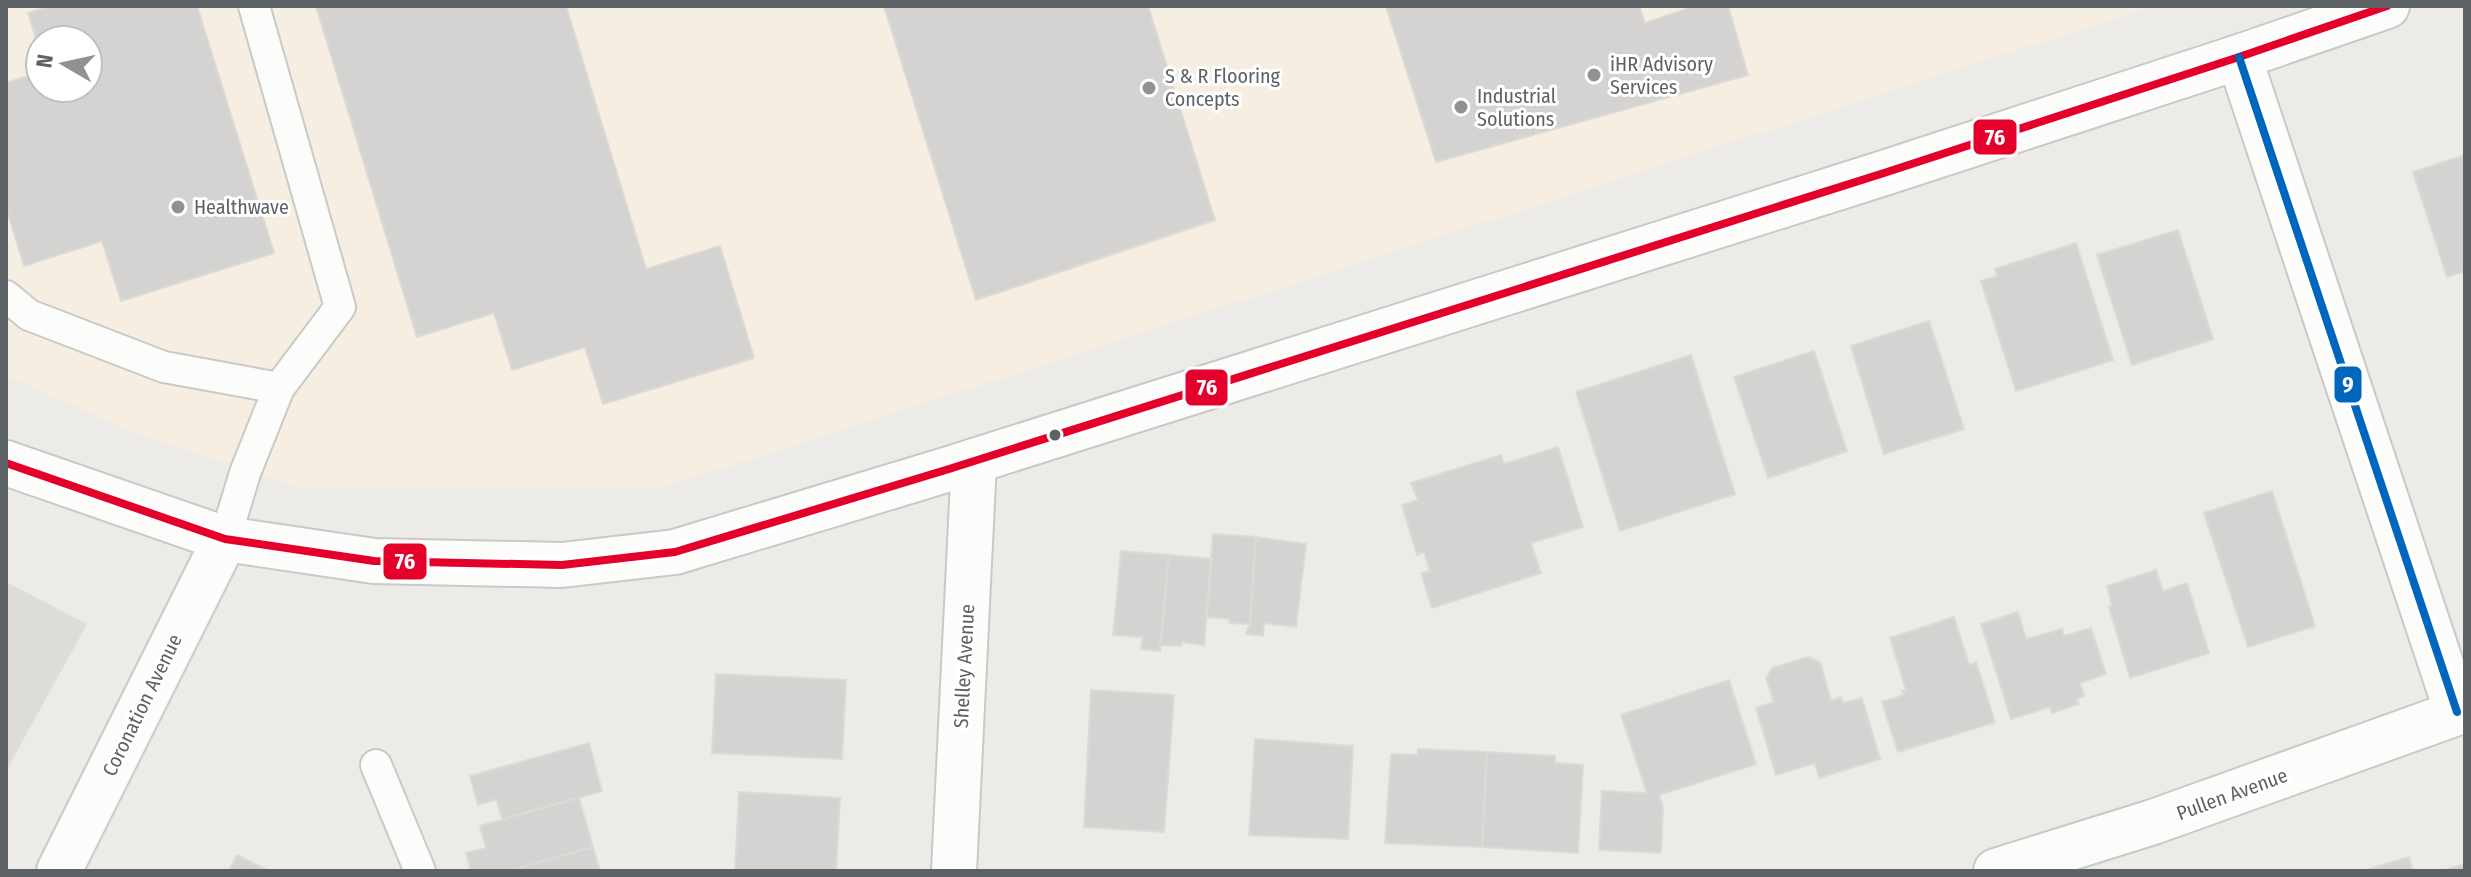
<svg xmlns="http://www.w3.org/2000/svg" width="2471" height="877" viewBox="0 0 2471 877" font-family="'Fira Sans Condensed',sans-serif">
  <rect width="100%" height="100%" fill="#edebe7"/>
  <path fill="#f6eee1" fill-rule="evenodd" d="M6,6H2154L662,488L304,489L132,432L6,375ZM40,40H88V88H40Z"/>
  <path fill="#dedcd9" d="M6,582L87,624L6,771Z"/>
  <path fill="#d5d3d1" stroke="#dcdad6" stroke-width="2" d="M52,6H197L274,253L121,301L102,241L24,266L6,207V83L40,72V88H88V40H40V52L28,13Z
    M316,6H566L646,269L720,246L754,358L603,404L585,347L512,370L494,313L417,337Z
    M884,6H1148L1215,220L976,300Z
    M1386,6H1639L1645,23L1695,6H1728L1748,75L1436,162Z
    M2465,155V271L2447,277L2413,172Z
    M2178,230L2213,339L2132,365L2097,255Z
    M2076,243L2113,360L2016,391L1981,281L1997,276L1995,269Z
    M1929,321L1964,429L1884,454L1851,346Z
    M1814,351L1847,451L1768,478L1734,377Z
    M1691,355L1735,494L1620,531L1576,392Z
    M1558,447L1583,527L1531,543L1541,573L1432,608L1421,573L1430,571L1424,552L1417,555L1402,505L1418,500L1411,483L1501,455L1504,464Z
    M2272,491L2315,626L2248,647L2204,513Z
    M1213,534L1256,537L1250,624L1229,623L1230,619L1206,617Z
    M1256,537L1306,544L1296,627L1264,623L1263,636L1246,634L1250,624Z
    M1121,551L1169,555L1160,651L1141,649L1143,637L1113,635Z
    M1169,555L1212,559L1204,645L1182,642L1181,646L1160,645Z
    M2156,570L2163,591L2187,583L2209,653L2130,678L2109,607L2112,606L2107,586Z
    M2018,612L2026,639L2062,629L2064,636L2091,628L2106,674L2080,683L2084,696L2077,699L2079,704L2052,713L2050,707L2011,719L1981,624Z
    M1954,617L1969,665L1976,662L1995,722L1898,752L1882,702L1904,695L1902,691L1906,690L1890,638Z
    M1808,657L1820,662L1831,701L1841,697L1843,703L1862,698L1880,759L1819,778L1815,763L1776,775L1756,708L1774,702L1766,678L1772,668Z
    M716,674L846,680L842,759L712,753Z
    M1729,680L1756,764L1659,795L1663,807L1661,853L1599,850L1602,791L1647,793L1621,715Z
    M1091,690L1174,695L1164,832L1084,827Z
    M1255,739L1353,746L1348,839L1249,835Z
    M589,743L602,791L502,819L496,799L478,805L470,776Z
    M1418,749L1487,752L1482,847L1385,843L1391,754L1418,755Z
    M1487,752L1555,756V763L1583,765L1578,853L1482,847Z
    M739,792L840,798L836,871H735Z
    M579,798L593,847L507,871H471L466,853L486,848L480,826Z
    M593,847L600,871H507Z
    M237,855L269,871H229Z
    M2409,857L2413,871H2363Z
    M2465,864V871H2441Z"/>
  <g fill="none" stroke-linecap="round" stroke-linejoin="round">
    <g stroke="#c9c9c8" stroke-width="34">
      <path id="lane" d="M6,296L29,315L164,367L279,388
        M225,539L245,473L279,388L340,307L254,6
        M376,765L420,871"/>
    </g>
    <g stroke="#c9c9c8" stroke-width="48">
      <path id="street" d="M2239,57L2457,712
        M954,871L974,461
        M1996,871L2153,822L2465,710"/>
    </g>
    <g stroke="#c8c9c8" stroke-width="48">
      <path id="secondary" d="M6,463L225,539L374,561L562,565L675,552L949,469L1884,173L2239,57L2387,6
        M59,871L225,539"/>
    </g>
    <use href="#lane" stroke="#fcfcfb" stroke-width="30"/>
    <use href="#street" stroke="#fcfcfb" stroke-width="44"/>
    <use href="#secondary" stroke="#fcfcfb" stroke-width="44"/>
    <g stroke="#fff" stroke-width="14">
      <path id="bus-1" d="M6,463L225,539L374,561L562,565L675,552L949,469L1884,173L2239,57L2387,6"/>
    </g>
    <g stroke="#fff" stroke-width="14">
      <path id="bus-2" d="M2239,57L2457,712"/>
    </g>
    <use href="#bus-1" stroke="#e4002b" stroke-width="8"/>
    <use href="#bus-2" stroke="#0065bd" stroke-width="8"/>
  </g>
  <g fill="#8f9293" stroke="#fff" stroke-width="3">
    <circle cx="1594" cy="75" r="8"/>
    <circle cx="1149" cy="88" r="8"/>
    <circle cx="1461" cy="107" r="8"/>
    <circle cx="178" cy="207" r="8"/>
  </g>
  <circle fill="#5d6266" stroke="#fff" stroke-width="3" cx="1055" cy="435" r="7"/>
  <g text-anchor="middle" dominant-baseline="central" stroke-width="6" stroke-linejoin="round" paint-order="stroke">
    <g font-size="20" fill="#5d6266" stroke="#fff" text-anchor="start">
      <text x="1610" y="64">iHR Advisory<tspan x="1610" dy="23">Services</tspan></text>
      <text x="1165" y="76">S &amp; R Flooring<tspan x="1165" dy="23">Concepts</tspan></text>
      <text x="1477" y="96">Industrial<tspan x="1477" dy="23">Solutions</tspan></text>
      <text x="194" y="207">Healthwave</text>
    </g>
    <g font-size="20" fill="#5d6266" stroke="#fff">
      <text transform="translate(964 666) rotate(-87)">Shelley Avenue</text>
      <text transform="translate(142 705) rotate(-64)">Coronation Avenue</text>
      <text transform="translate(2232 794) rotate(-20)">Pullen Avenue</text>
    </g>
  </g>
  <g stroke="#fff" stroke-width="3">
    <rect x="1972" y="118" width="46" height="38" rx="8" fill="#e4002b"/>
    <rect x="2333" y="365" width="30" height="39" rx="8" fill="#0065bd"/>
    <rect x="1184" y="368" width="45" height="39" rx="8" fill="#e4002b"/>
    <rect x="382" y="542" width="46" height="39" rx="8" fill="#e4002b"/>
  </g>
  <g font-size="22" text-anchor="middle" font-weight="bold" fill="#fff">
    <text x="1995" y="145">76</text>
    <text x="2348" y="392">9</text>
    <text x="1207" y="395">76</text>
    <text x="405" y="569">76</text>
  </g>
  <rect width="2471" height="877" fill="none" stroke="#5d6266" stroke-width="16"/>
  <g transform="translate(64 64) rotate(279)"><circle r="38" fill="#ffffff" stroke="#bec0c2" stroke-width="2"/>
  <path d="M0-6L14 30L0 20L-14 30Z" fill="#8f9293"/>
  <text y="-12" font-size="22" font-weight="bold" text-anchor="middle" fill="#5d6266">N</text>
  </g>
</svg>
